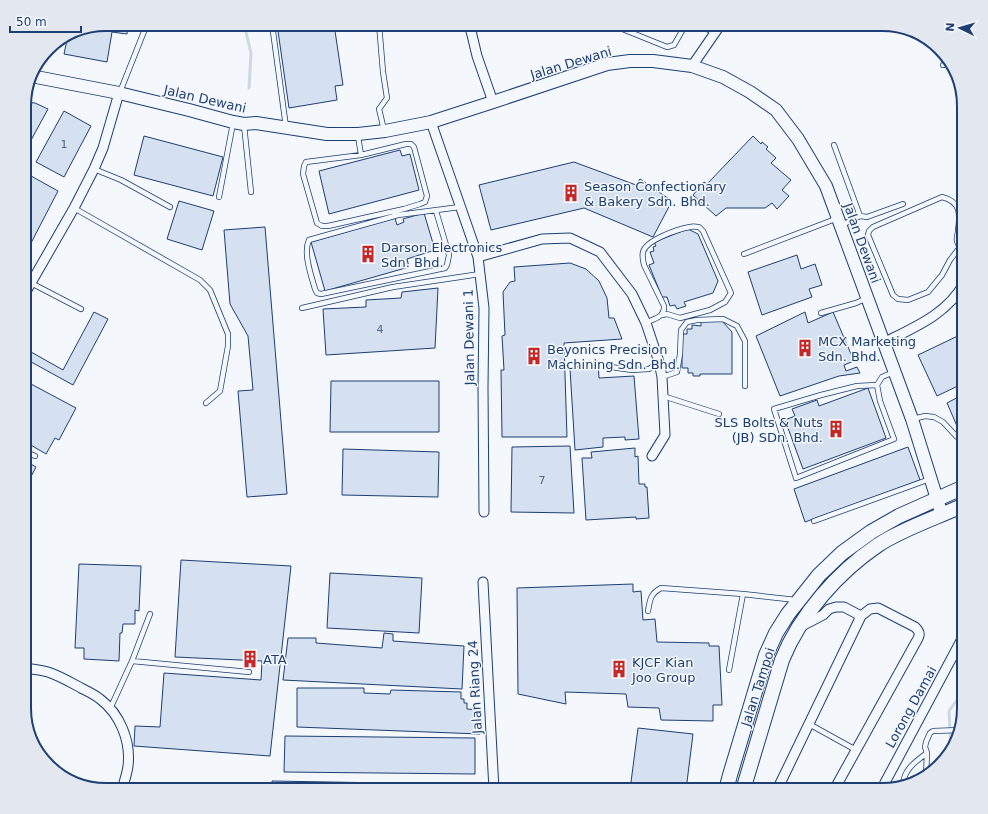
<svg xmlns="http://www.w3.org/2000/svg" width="988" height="814" viewBox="0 0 988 814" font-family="'DejaVu Sans',sans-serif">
  <rect width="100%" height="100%" fill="#f4f7fb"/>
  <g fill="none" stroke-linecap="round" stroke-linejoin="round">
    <path stroke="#cfd7e4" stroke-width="3" d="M244,24L251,53L249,88
      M951,750L949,711L964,690"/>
  </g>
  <path fill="#d5e0f0" stroke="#1d3f73" d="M106,24H128L127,34L112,32L107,62L64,54L68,35L75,30Z
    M277,24H334L343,85L335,86L337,100L289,108Z
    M24,102L35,103L48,109L24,153Z
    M64,111L91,126L64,177L36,162Z
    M144,136L223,157L213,196L134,175Z
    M753,136L761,144L762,142L768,147L766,149L776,158L771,163L791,180L782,190L789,196L777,209L772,203L765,208H726L716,216L693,195L704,182L707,184Z
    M400,150L402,156L410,154L419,190L329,214L319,171Z
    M574,162L636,185L640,179L672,201L653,237L584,208L491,230L479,185Z
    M24,172L58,191L31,243L24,240Z
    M179,201L214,211L202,250L167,239Z
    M424,213L435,250L407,259L409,267L325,291L311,242L395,218L397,225L404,222L403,219Z
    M265,227L287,494L247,497L238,391L253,390L248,336L230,304L224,230Z
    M688,229L698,234L718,281L713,293L684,302L686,306L677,309L675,305L670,306L667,297H662L649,265L654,263L650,252L654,251L653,247L656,246L654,242Z
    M797,255L801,269L815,264L822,285L809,289L812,297L762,315L748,272Z
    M570,263L586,269L599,281L607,298L609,318H614L622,339L564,343L567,437H502L501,370H504L502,336L505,335L503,292L510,282L515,281L514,267Z
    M438,288L435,348L326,355L323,309L366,307V300L401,298L402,292Z
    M94,312L108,319L73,385L24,358V348L63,370Z
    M805,312L808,323L833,312L854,361L844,365L846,371L857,367L860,373L839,376L780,396L756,336Z
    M701,321H722L732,332V374H700V376H693V373H688V368H682V334H687V329H692V325L701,326Z
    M964,333V383L937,396L918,355Z
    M598,361L599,378L634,376L639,439L625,440V437L603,438V447L575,450L570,369Z
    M331,381H439V432H330Z
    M31,384L76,408L59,440L55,438L46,454L24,441V394Z
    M868,388L886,438L803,469L785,420L795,416L792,409L817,400L819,406Z
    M964,394V431L960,433L947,403Z
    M570,446L574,513L511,512L512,447Z
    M908,447L920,480L805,522L794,489Z
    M635,448V457L638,456L639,484H645V487H647L649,518L636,519V517L586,520L582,458H592L591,452Z
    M343,449L439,452L438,497L342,495Z
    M24,460L36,467L25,488L24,487Z
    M181,560L291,566L270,756L134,746L135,726L160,727L164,673L261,680L262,661L175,657Z
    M79,564L141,566L139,611L135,610V624H123L122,633H120L119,661L84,659V648H75Z
    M330,573L422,578L419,633L327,628Z
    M633,584V592L641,591L643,620L655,619L657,642L709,643V646H719L722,705H713V721L661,720L659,708L628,707L626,694L565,692L566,704L518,694L517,588Z
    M384,633L393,634V641L464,646L462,689L283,680L288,638H316V643L382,648Z
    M297,688H364V693L390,694L391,690L461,692V699H464V703H467V709L479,710L480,734L297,727Z
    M638,728L693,734L686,790L651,787L650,790H630Z
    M285,736L475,738V774L284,772Z
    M272,781L444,784V790H272Z"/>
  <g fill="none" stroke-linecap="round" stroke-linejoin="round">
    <g stroke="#1d3f73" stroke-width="6">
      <path id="lane" d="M272,24L286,127
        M379,24L383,72L387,98L379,109L384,130
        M610,24L667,47L674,45L686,24
        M697,24L715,33
        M943,65L950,64
        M120,92L147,24
        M244,125L251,192
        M358,136L361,155
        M406,144H411L414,147L427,196L425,202L420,204L404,209L328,226H322L317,223L303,174L304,166L306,162L361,155Z
        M834,145L860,216
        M94,169L121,180L170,207
        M219,197L233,123
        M74,208L200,280L210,290L228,334V346L220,391L206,403
        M436,211L449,255L447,265L445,268L321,294L317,293L315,289C311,275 303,253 309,240L398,215L460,207
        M842,225L860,216L867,217L903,204
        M960,247L950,260L942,275L928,292L908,300L898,299L893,295L868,235L869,231L873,227L942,197C962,202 960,215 958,231C958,234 956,238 957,241C957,242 959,246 960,247L964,248
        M744,254L838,218
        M31,283L81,309
        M302,308L393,287L480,274
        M821,313L856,303L867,298
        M646,323C655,318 665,317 664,306L644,265C643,261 642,256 643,252C646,240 678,229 690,227C693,226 696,227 699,227L703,231L731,293L725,302L710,310L680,318L667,314L662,315
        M611,367L632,370L649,369L659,362
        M662,377L677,372L680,354L681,330L687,322L697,320L723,319L737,326L745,341V386
        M877,385L857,386L821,395L774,409L796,478L894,439L880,401L877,385L882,377L894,372
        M663,396L719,414
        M913,419L925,416L934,417L943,422L957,437L964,438
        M24,451L35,456
        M814,521L930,479
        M648,611C650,600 650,594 661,588L743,594L796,600
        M132,661L249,672
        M729,670L743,594
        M110,709L132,661L150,614
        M809,724L856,750
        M926,775L927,753L925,747L926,742L930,733L933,731L960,730
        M903,786C903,770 915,762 927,753"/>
    </g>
    <g stroke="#1d3f73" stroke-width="11">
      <path id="street" d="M469,24L472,35L477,56L493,102
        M692,66L721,24
        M431,122L478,257L484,308L483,387L484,512
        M478,257L542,239L570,238L600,252L632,294L646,323L659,362L662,377L665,435L652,456
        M24,295L74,208L94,169L103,148L119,93
        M883,343C913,328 948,314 964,283
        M483,582L494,790
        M802,626L823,615L829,609L836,607H844L861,616
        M24,668C32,669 41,670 48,672C60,676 70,682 81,688C87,691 94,694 100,699C120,714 131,741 128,766C127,774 124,782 122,790
        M777,790L861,616L870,609L878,608L915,627C921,633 920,635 916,642L834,790
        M881,790L964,635"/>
    </g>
    <g stroke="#1d3f73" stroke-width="14">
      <path id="secondary" d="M31,76L119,93L189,110L233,122L244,124L256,123L327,134H358L385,131L431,122L493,102L607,64L630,61H653L692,66L723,77L750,92L776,110L798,139L826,186L912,419L942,515"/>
    </g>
    <g stroke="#1d3f73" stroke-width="16">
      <path id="primary" d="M726,790L730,775L766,655L776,633L788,614L819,575L842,553L871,532L899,516L964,487
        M743,790L782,660C800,615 838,572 878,545C904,528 936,518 964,505"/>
    </g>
    <use href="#lane" stroke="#f4f7fb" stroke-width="4.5"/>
    <use href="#street" stroke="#f4f7fb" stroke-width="9"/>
    <use href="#secondary" stroke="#f4f7fb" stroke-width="12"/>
    <use href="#primary" stroke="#f4f7fb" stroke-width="14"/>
  </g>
  <defs>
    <g id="building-bare" transform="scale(1.38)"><path d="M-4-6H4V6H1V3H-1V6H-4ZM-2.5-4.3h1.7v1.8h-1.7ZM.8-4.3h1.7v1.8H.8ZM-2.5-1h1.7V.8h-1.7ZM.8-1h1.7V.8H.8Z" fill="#c62828" stroke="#f4f7fb" stroke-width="2.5" paint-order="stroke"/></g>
  </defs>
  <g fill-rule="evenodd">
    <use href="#building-bare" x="571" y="193"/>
    <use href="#building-bare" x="368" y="254"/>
    <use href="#building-bare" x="805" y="348"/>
    <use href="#building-bare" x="534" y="356"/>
    <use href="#building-bare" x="836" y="429"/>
    <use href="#building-bare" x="250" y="659"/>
    <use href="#building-bare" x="619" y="669"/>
  </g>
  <g text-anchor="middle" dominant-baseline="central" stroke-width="3" stroke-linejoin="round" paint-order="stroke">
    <g font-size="11" fill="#4b6792">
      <text x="64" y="144">1</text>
      <text x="380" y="329">4</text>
      <text x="542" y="480">7</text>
    </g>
    <g font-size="13" fill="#1d3f73" stroke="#f4f7fb">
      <text transform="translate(571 63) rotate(-17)">Jalan Dewani</text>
      <text transform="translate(205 99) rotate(13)">Jalan Dewani</text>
      <text transform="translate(862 243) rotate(70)">Jalan Dewani</text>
      <text transform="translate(469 337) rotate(-91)">Jalan Dewani 1</text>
      <text transform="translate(475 687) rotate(-93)">Jalan Riang 24</text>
      <text transform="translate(758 687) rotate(-72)">Jalan Tampoi</text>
      <text transform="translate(911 707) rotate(-61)">Lorong Damai</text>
    </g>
    <g font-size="13" fill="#1d3f73" stroke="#f4f7fb" text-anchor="start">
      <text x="584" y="186">Season Confectionary<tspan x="584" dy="15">&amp; Bakery Sdn. Bhd.</tspan></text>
      <text x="381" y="247">Darson Electronics<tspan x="381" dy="15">Sdn. Bhd.</tspan></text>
      <text x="818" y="341">MCX Marketing<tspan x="818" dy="15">Sdn. Bhd.</tspan></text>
      <text x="547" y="349">Beyonics Precision<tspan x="547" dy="15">Machining Sdn. Bhd.</tspan></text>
      <text x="823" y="422" text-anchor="end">SLS Bolts &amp; Nuts<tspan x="823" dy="15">(JB) SDn. Bhd.</tspan></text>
      <text x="263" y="659">ATA</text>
      <text x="632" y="662">KJCF Kian<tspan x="632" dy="15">Joo Group</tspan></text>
    </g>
  </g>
  <path d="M0 0H988V814H0ZM106 31H882A75 75 0 0 1 957 106V708A75 75 0 0 1 882 783H106A75 75 0 0 1 31 708V106A75 75 0 0 1 106 31Z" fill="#e3e8f0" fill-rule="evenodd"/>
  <path fill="none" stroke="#1d3f73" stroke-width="2" d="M106 31H882A75 75 0 0 1 957 106V708A75 75 0 0 1 882 783H106A75 75 0 0 1 31 708V106A75 75 0 0 1 106 31Z"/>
  <g transform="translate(960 28) rotate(275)" stroke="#f4f7fb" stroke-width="3" paint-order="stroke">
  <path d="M0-3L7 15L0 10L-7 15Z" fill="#1d3f73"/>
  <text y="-6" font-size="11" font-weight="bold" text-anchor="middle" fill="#1d3f73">N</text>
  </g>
  <path d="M10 26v6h71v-6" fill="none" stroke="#1d3f73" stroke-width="2"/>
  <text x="16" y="26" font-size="12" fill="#1d3f73" stroke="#f4f7fb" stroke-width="3" paint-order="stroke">50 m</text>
</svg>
